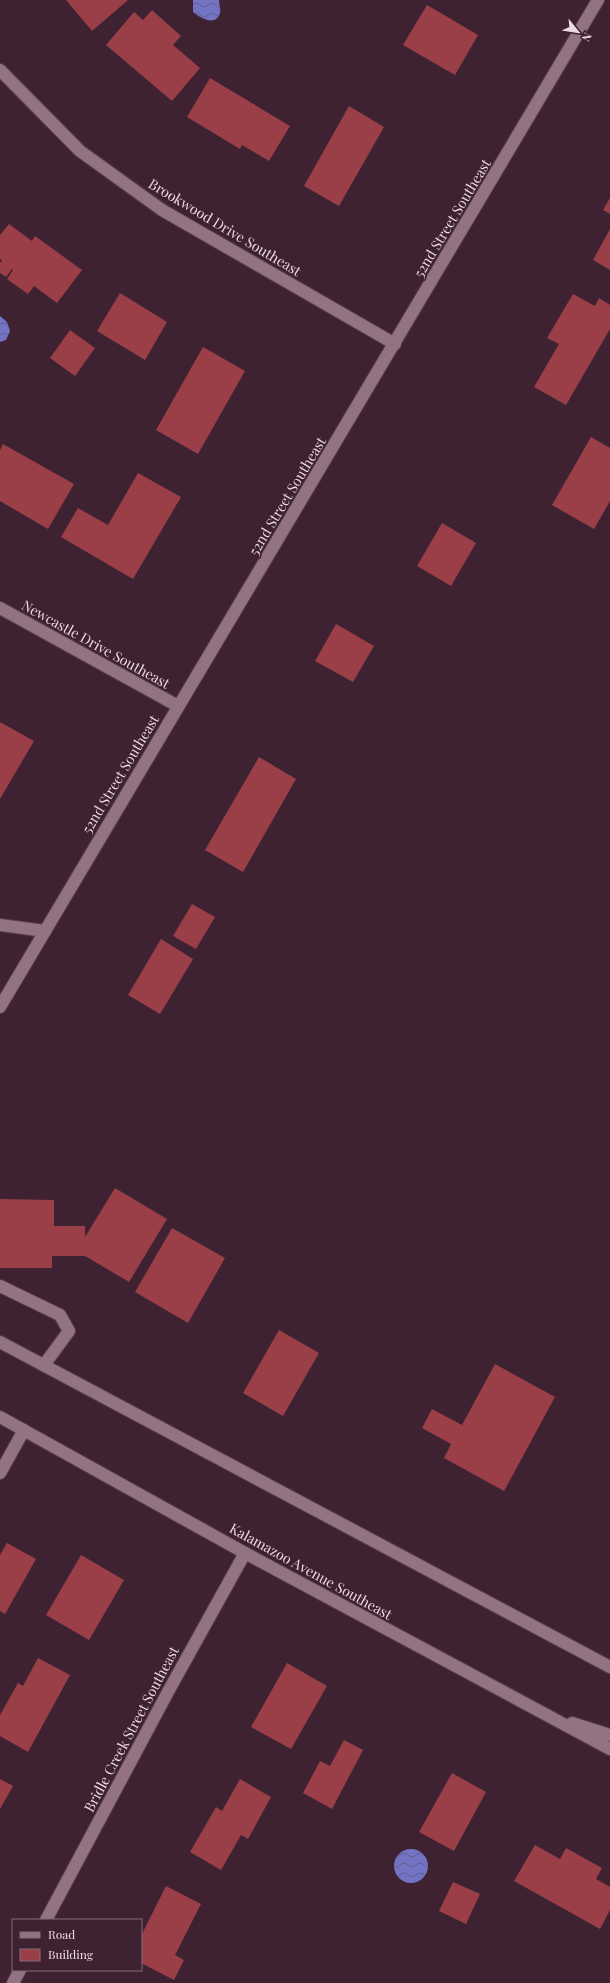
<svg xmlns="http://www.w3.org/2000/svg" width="610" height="1983" viewBox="0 0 610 1983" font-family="'Playfair Display',serif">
  <defs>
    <pattern id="water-waves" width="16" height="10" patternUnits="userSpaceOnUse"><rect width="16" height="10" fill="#7373c4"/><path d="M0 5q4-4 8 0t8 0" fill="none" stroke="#615f91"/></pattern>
  </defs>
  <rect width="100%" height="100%" fill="#3e2232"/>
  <path fill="url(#water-waves)" d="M193,0H219C219,4 221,9 220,13C216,27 200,18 193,12Z
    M0,316L7,322L10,331L6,340L0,342Z
    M394 1866a17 17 0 1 1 34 0a17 17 0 1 1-34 0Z"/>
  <path fill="#9a3f48" d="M66,0H128L92,31Z
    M427,5L478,35L455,75L403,45Z
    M152,10L181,36L173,45L200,68L172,101L106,45L134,12L143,20Z
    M210,78L290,126L269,161L242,145L240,149L187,117Z
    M349,106L384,127L339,206L304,186Z
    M610,198V214L603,210Z
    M9,224L32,241L35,236L82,270L57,303L34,286L28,294L7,279L13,270L12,269L6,277L0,273V263L2,260L0,259V235Z
    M610,229V270L593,260Z
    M120,293L167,322L145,360L97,331Z
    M573,294L595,306L599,298L610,305V329L566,405L534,387L559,344L547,338Z
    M70,330L95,348L75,376L50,358Z
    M203,347L245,371L198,454L156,430Z
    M591,437L610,448V501L594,529L552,505Z
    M3,444L74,484L48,529L0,501V450Z
    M138,473L181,497L133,579L61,537L78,508L108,525Z
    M442,523L476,543L451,586L417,566Z
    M336,624L374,646L353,682L315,661Z
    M0,722L34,741L0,799Z
    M259,757L296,779L243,872L205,850Z
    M192,904L215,917L196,949L173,936Z
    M161,939L193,959L160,1014L128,995Z
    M115,1188L167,1219L129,1282L85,1256H52V1268H0V1199L54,1200V1226H85V1237Z
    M172,1228L225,1258L188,1323L135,1292Z
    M279,1330L319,1353L283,1416L243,1393Z
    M495,1364L555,1397L504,1491L444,1458L451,1444L422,1428L432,1409L462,1425Z
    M7,1543L36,1559L5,1614L0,1611V1555Z
    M81,1555L124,1580L89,1640L46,1615Z
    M38,1658L70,1675L28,1752L0,1736V1715L18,1683L23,1686Z
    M287,1663L327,1686L291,1749L251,1727Z
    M344,1740L363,1750L332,1809L303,1793L320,1761L330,1766Z
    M452,1773L486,1792L454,1851L419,1832Z
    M0,1779L13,1786L0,1809Z
    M240,1779L271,1797L248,1839L241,1835L221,1870L190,1852L216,1807L222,1811Z
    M535,1845L560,1859L566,1848L602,1868L596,1879L610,1887V1910L600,1929L514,1881Z
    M453,1882L480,1894L466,1924L439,1911Z
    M166,1886L201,1904L175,1955L184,1960L174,1980L141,1963V1936Z"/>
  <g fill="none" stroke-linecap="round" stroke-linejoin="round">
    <g stroke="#57404e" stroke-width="14">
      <path id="lane" d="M0,925L45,931
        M0,1286L60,1315L69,1331L44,1365
        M0,1473L24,1430"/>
    </g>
    <g stroke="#57404e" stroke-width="14">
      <path id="street" d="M0,70L80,151L162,210L395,344
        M0,608L178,706
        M46,1920L169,1690L245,1553
        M13,1983L20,1970"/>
    </g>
    <g stroke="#57404e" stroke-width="14">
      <path id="secondary" d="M0,1007L598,0
        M0,1342L610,1667
        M0,1417L245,1553L610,1749
        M572,1723L610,1735"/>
    </g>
    <use href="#lane" stroke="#937284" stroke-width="12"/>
    <use href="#street" stroke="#937284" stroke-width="12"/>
    <use href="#secondary" stroke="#937284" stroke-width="12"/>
  </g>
  <g text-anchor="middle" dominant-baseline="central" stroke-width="3.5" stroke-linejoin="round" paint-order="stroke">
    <g font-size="14" fill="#ecd9e3" stroke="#3e2232">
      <text transform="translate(452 218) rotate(-59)">52nd Street Southeast</text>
      <text transform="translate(225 227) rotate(31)">Brookwood Drive Southeast</text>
      <text transform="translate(287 496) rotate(-59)">52nd Street Southeast</text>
      <text transform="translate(96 644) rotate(29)">Newcastle Drive Southeast</text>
      <text transform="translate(120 774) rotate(-59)">52nd Street Southeast</text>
      <text transform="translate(311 1571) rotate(29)">Kalamazoo Avenue Southeast</text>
      <text transform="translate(131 1729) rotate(-62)">Bridle Creek Street Southeast</text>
    </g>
  </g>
  <rect x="12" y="1919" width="130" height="52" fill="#3e2232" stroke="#846b79"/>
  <rect x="20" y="1932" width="20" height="6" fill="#937284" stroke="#846b79"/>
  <text x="48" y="1939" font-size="12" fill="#ecd9e3">Road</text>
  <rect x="20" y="1949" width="20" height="12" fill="#9a3f48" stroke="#846b79"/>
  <text x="48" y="1959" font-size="12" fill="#ecd9e3">Building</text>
  <g transform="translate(578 32) rotate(120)" stroke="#3e2232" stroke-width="3" paint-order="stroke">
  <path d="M0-3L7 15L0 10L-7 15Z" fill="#ecd9e3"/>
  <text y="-6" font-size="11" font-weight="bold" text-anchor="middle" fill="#ecd9e3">N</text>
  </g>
</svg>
